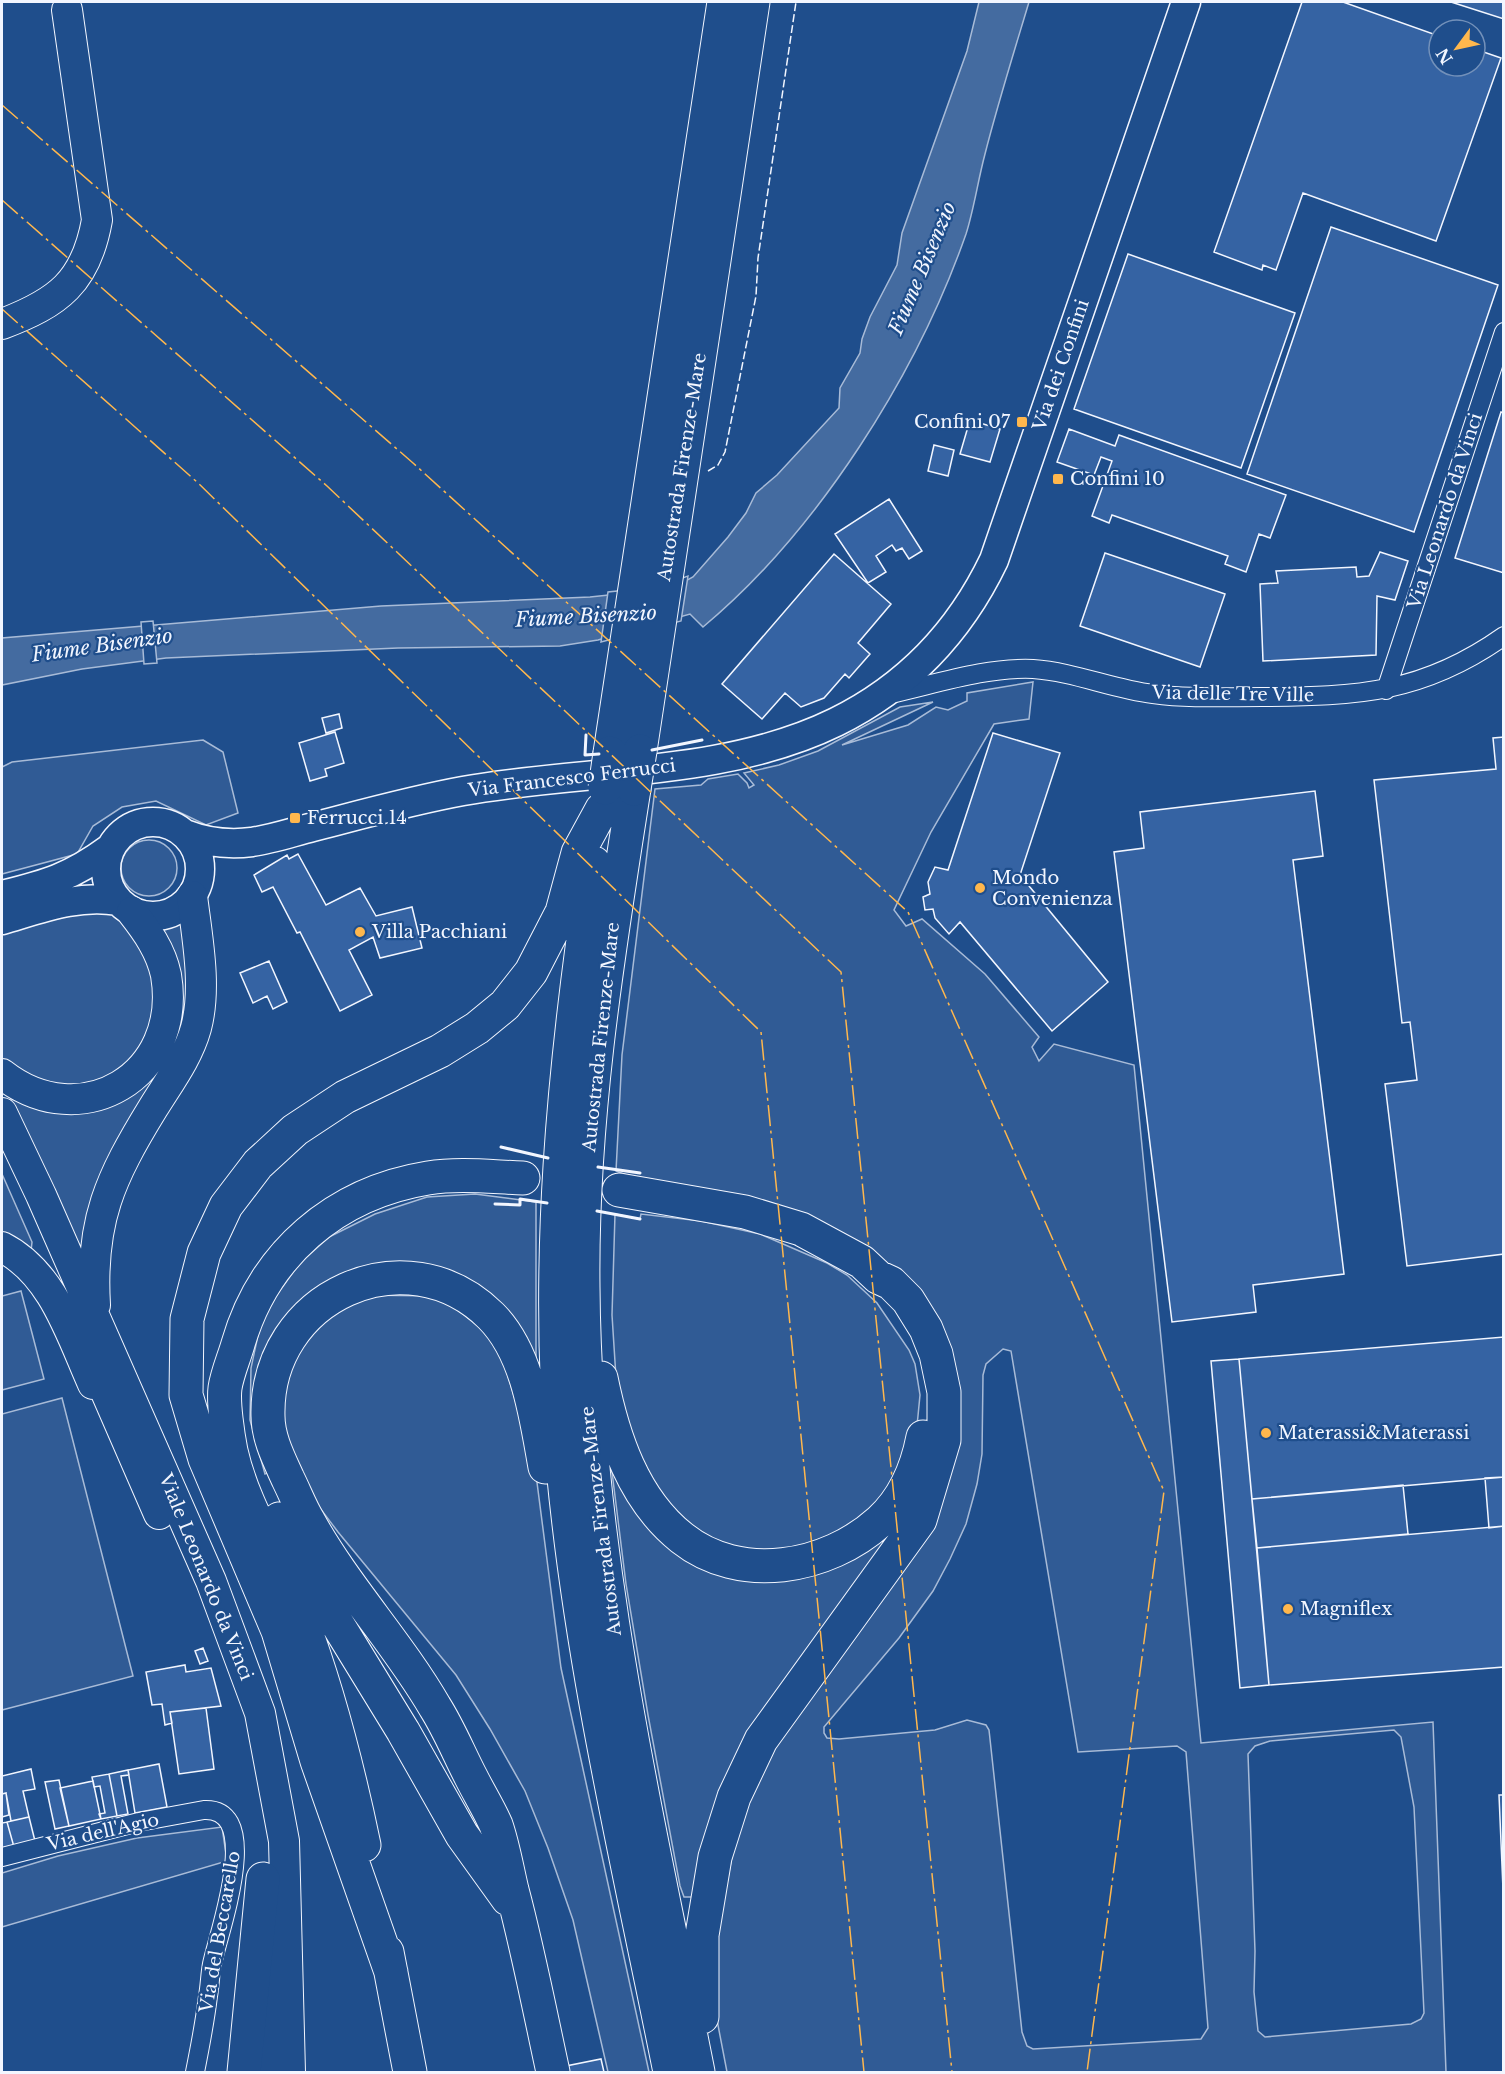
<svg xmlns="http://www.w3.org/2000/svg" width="1505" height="2074" viewBox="0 0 1505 2074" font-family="'Libre Baskerville',serif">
  <rect width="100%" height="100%" fill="#1f4e8c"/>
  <path fill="#305b95" stroke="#a8bbd7" stroke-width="1.5" fill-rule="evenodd" d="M1033,682L1029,719L994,724L931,832L894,910L906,926L922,919L985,974L1039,1037L1032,1047L1039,1061L1054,1044L1134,1065L1201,1743L1433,1722L1446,2072H727L717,2020L713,1956L743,1799L950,1457L906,1282L616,1171L622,1055L655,789L701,785L708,779L738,774L747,783L749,788L754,785L744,773L779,765L818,751L900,707L933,702L842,745L908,725L936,707L948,710L967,701V693ZM1003,1349L1011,1351L1078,1752L1177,1746L1186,1752L1208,2028L1201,2039L1033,2049L1027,2046L1022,2032L989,1730L986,1725L967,1720L935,1730L839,1739L827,1738L824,1733V1727L899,1638L933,1591L950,1559L966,1524L977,1484L982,1454L983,1375L986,1364ZM1394,1730L1401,1737L1414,1807L1424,2013L1421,2019L1411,2024L1265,2037L1258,2031L1254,1992L1255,1951L1248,1754L1255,1746L1270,1741Z
    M203,740L223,752L238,813L206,825L156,801L122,807L93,826L77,854L2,874V767L12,762Z
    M121 868a28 28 0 1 1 56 0a28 28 0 1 1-56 0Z
    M83,904L116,914L133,928L155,965L152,1036L117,1075L61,1091L2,1063V925Z
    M188,917L192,1011L81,1252L7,1101L15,1099L28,1105L152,1070L156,933Z
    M2,1174L32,1242L31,1251L2,1237Z
    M475,1194L536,1202V1369L443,1276L295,1315L272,1471L265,1474L250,1420L251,1368L260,1326L276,1296L299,1264L329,1237L375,1214L427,1197Z
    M615,1214L640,1219L641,1214L701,1221L760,1234L827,1263L847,1275L877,1303L909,1350L915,1364L920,1395L917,1426L877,1510L806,1552L721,1548L656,1497L617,1393L612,1315Z
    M21,1291L44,1379L2,1390V1296Z
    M358,1295L440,1296L498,1342L535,1467L561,1668L649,2072H608L573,1920L548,1848L525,1791L490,1729L456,1675L338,1532L301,1483L278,1427L294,1346Z
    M62,1398L133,1676L2,1710V1414Z
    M611,1464L639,1507L783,1575L920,1476L694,1897H684L680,1886L648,1715L626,1584Z
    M222,1827L227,1861L2,1927V1873L58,1856L137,1838Z"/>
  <path fill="#446ba0" stroke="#a8bbd7" stroke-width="1.5" d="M979,2H1029C1014,52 998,103 985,154C978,180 974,209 966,234C917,374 818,531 703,627L690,614L598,640L560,646L398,648L166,658L82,669L2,685V638L381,606L590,597L656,590L680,584L693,577L728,537L746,513L756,493L777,475L839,408L840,388L860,353L862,339L870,317L897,265L902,233L967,51Z"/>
  <path fill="#1f4e8c" stroke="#a8bbd7" stroke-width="1.5" d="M688,576L681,621L601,642L608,592L656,587Z
    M153,621L157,663L144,664L141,622Z"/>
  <path fill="#3563a3" stroke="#f2f6ff" stroke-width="1.5" d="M1302,2H1343L1439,36V66H1475V49L1501,58L1436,241L1303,193L1276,270L1263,265L1262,270L1214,252Z
    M1451,2H1504V19Z
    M1331,227L1498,285L1414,532L1247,474Z
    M1128,254L1295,313L1241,468L1074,409Z
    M1501,412L1504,413V573L1455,558Z
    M970,420L1000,429L990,462L960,454Z
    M1069,429L1115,446L1119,435L1286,495L1270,538L1259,534L1246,572L1225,564L1228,556L1112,515L1109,523L1092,516L1112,461L1101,457L1094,475L1057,462Z
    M934,445L954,450L948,476L928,471Z
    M889,499L922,551L909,559L902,548L896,551L892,545L876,556L886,572L868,583L835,534Z
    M1380,552L1408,561L1395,600L1377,596L1376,655L1263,661L1260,584L1278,583L1276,571L1356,567L1357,577L1369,576Z
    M1105,553L1225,594L1200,667L1080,626Z
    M834,554L891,604L858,643L870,654L849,678L845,674L824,698L801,707L785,693L762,719L722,684Z
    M339,714L342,728L326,733L322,718Z
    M335,732L344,763L325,769L327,776L310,781L299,743Z
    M993,733L1060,753L1020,875L1108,982L1052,1031L960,922L949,934L935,918L933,909L925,910L923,897L930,894L928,882L935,867L948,870Z
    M1504,737V1254L1407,1266L1385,1084L1417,1080L1410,1022L1402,1023L1374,780L1496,769L1493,738Z
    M1315,791L1323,856L1293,860L1344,1274L1253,1285L1256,1312L1172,1322L1114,852L1144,848L1140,812Z
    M298,854L326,905L360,888L376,916L412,907L422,948L380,958L373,937L349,950L372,995L340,1011L300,932L297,933L273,887L262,892L254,875L287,855L289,859Z
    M269,961L287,1002L273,1009L267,996L253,1003L240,973Z
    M1504,1337V1477L1252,1499L1239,1359Z
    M1239,1359L1269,1685L1240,1688L1211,1361Z
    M1504,1477V1526L1489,1528L1485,1478Z
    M1403,1485L1408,1534L1257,1548L1252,1499Z
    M1504,1526V1667L1269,1685L1257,1548Z
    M203,1648L208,1661L200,1664L195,1651Z
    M185,1665L186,1672L211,1668L221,1706L170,1712L172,1723L165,1725L162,1704L152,1705L146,1672Z
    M206,1708L214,1769L179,1774L170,1712Z
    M159,1764L167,1807L135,1813L128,1770Z
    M31,1769L35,1789L23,1791L29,1817L11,1821L6,1793L2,1794V1776Z
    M128,1770L129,1775L121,1776L128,1814L117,1816L109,1774Z
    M109,1774L117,1816L101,1819L99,1814L105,1813L100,1786L94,1787L92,1777Z
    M59,1780L69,1826L55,1829L45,1782Z
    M93,1781L101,1819L69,1826L60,1788Z
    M6,1793L9,1815L2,1817V1794Z
    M1499,1795H1504V1913Z
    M29,1817L35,1841L14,1847L7,1822Z
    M7,1822L14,1847L2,1850V1823Z
    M601,2059L604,2072H536Z"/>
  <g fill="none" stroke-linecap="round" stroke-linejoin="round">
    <g stroke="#f2f6ff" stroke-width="20">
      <path id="minor" d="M1386,690L1504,332
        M890,694C936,684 986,667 1033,669C1075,672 1112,689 1153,694C1189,699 1226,697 1262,697C1358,696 1422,694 1504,636
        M2,1857L139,1822L204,1810C265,1807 218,1934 212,1964C210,1974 210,1985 208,1996C205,2021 200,2047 195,2072"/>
    </g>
    <g stroke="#f2f6ff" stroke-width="31">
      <path id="primary" d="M106 869a47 47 0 1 1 94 0a47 47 0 1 1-94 0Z
        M185,834C208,843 228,845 252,842C272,839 293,832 313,827C363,814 413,800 463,791C586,769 724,777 836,722C907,687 960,631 994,560L1186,2
        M2,895C47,884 71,877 109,849
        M2,920C40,909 78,894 118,901"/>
    </g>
    <g stroke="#f2f6ff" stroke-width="32">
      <path id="trunk" d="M2,324C58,303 86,282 97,220L67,10
        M2,1074C81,1136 183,1076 166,975C161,951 147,931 132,912
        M2,1113L41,1195L211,1581L260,1713L284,1841L290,2072
        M2,1247C53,1273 71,1335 93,1384
        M95,1305C90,1221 110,1178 153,1108C169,1082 188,1057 196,1028C207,987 197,937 192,896
        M92,1360L159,1514
        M265,2072L267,1964"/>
    </g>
    <g stroke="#f2f6ff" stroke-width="35">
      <path id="motorway" d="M640,751L753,2
        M610,753L724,2
        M634,789C608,954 581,1119 583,1287C585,1553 647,1813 698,2072
        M594,863C564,1063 544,1265 563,1468C582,1672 630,1872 670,2072
        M619,1190L745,1212L801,1229L862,1262L878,1277L891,1283L908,1300L926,1329L936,1354L944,1392V1440L920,1520L761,1740L734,1797L715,1857L702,1935V2017
        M601,1378C613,1437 633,1499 682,1538C740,1584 827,1569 880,1521C904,1499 917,1468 923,1437
        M545,1467C536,1417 528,1353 491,1316C406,1232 265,1296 268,1416C268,1438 279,1459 288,1479C295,1493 301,1509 309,1522C345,1587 398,1643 435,1707C449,1729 459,1754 471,1777C479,1793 489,1809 496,1825C503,1845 507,1869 512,1890C528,1950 540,2012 553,2072
        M279,1519L327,1607L403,1731L462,1835L508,1899
        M364,1845C348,1768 329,1693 301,1618C281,1562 244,1510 231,1451C228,1436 223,1403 225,1388C227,1374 234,1358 238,1344C264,1254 335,1193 428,1178C459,1173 492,1177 523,1178
        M387,1952L410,2072
        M391,1972L317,1761L278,1631L205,1459L186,1395L187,1319L204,1253L226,1206L258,1164L295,1130L345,1097L440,1051L477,1028L505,1005L531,972L562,912L578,853L602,809
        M244,2072L263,1879"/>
    </g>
    <use href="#minor" stroke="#1f4e8c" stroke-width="18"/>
    <use href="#primary" stroke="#1f4e8c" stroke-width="28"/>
    <use href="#trunk" stroke="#1f4e8c" stroke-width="30"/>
    <use href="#motorway" stroke="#1f4e8c" stroke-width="33"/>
    <g stroke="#f2f6ff" stroke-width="35" stroke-linecap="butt">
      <path id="motorway-bridge" d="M605,788L610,753
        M634,789L640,751"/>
    </g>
    <use href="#motorway-bridge" stroke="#1f4e8c" stroke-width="33"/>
    <path stroke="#f2f6ff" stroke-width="1.5" stroke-dasharray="8 3" stroke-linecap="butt" d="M708,471L718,465L725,452L756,296L758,258L796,2"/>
    <path stroke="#f2f6ff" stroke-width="3" d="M586,735L585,755L599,754
      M652,750L702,740
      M501,1147L548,1158
      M598,1167L640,1173
      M495,1204L520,1205V1199L547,1203
      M597,1211L640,1219"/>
    <path stroke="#ffb74d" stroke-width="1.5" stroke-dasharray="21 4.5 3 4.5" stroke-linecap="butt" d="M2,105L413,463L908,912L1164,1491L1087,2072
      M2,200L327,486L841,972L952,2072
      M2,309L197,482L761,1032L864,2072"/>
  </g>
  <g fill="#ffb74d" stroke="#1f4e8c" stroke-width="2">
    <rect x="1016" y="416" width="12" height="12" rx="3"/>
    <rect x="1052" y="473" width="12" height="12" rx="3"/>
    <rect x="289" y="812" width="12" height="12" rx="3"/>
    <circle cx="980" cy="888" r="6"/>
    <circle cx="360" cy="932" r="6"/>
    <circle cx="1266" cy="1433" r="6"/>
    <circle cx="1288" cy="1609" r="6"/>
  </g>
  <g text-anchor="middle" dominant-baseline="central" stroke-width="4.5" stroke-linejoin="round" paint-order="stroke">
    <g font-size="18" fill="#f2f6ff" stroke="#1f4e8c">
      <text transform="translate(1061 365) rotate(-71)">Via dei Confini</text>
      <text transform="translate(682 467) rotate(-81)">Autostrada Firenze-Mare</text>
      <text transform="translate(1445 511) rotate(-72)">Via Leonardo da Vinci</text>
      <text transform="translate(1233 694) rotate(1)">Via delle Tre Ville</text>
      <text transform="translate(572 778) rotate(-7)">Via Francesco Ferrucci</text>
      <text transform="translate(601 1037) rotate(-84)">Autostrada Firenze-Mare</text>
      <text transform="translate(601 1521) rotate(-97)">Autostrada Firenze-Mare</text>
      <text transform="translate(206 1577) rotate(68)">Viale Leonardo da Vinci</text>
      <text transform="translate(103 1832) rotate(-13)">Via dell'Agio</text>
      <text transform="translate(220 1932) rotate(-80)">Via del Beccarello</text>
    </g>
    <g font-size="18" fill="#f2f6ff" stroke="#1f4e8c" text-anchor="start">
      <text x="1010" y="422" text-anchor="end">Confini 07</text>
      <text x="1070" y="479">Confini 10</text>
      <text x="307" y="818">Ferrucci 14</text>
      <text x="992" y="878">Mondo<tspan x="992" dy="21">Convenienza</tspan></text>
      <text x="372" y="932">Villa Pacchiani</text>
      <text x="1278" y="1433">Materassi&amp;Materassi</text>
      <text x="1300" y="1609">Magniflex</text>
    </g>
    <g font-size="20" font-style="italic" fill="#f2f6ff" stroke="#1f4e8c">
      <text transform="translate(922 268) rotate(-67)">Fiume Bisenzio</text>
      <text transform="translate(586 616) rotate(-3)">Fiume Bisenzio</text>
      <text transform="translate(102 645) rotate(-8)">Fiume Bisenzio</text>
    </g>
  </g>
  <rect width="1505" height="2074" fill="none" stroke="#f2f6ff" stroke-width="6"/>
  <g transform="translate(1457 48) rotate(237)"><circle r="28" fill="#1f4e8c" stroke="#7391ba" stroke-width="1.5"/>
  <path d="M0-4.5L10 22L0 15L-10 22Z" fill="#ffb74d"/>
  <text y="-9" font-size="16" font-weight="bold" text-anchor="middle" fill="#f2f6ff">N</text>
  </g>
</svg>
